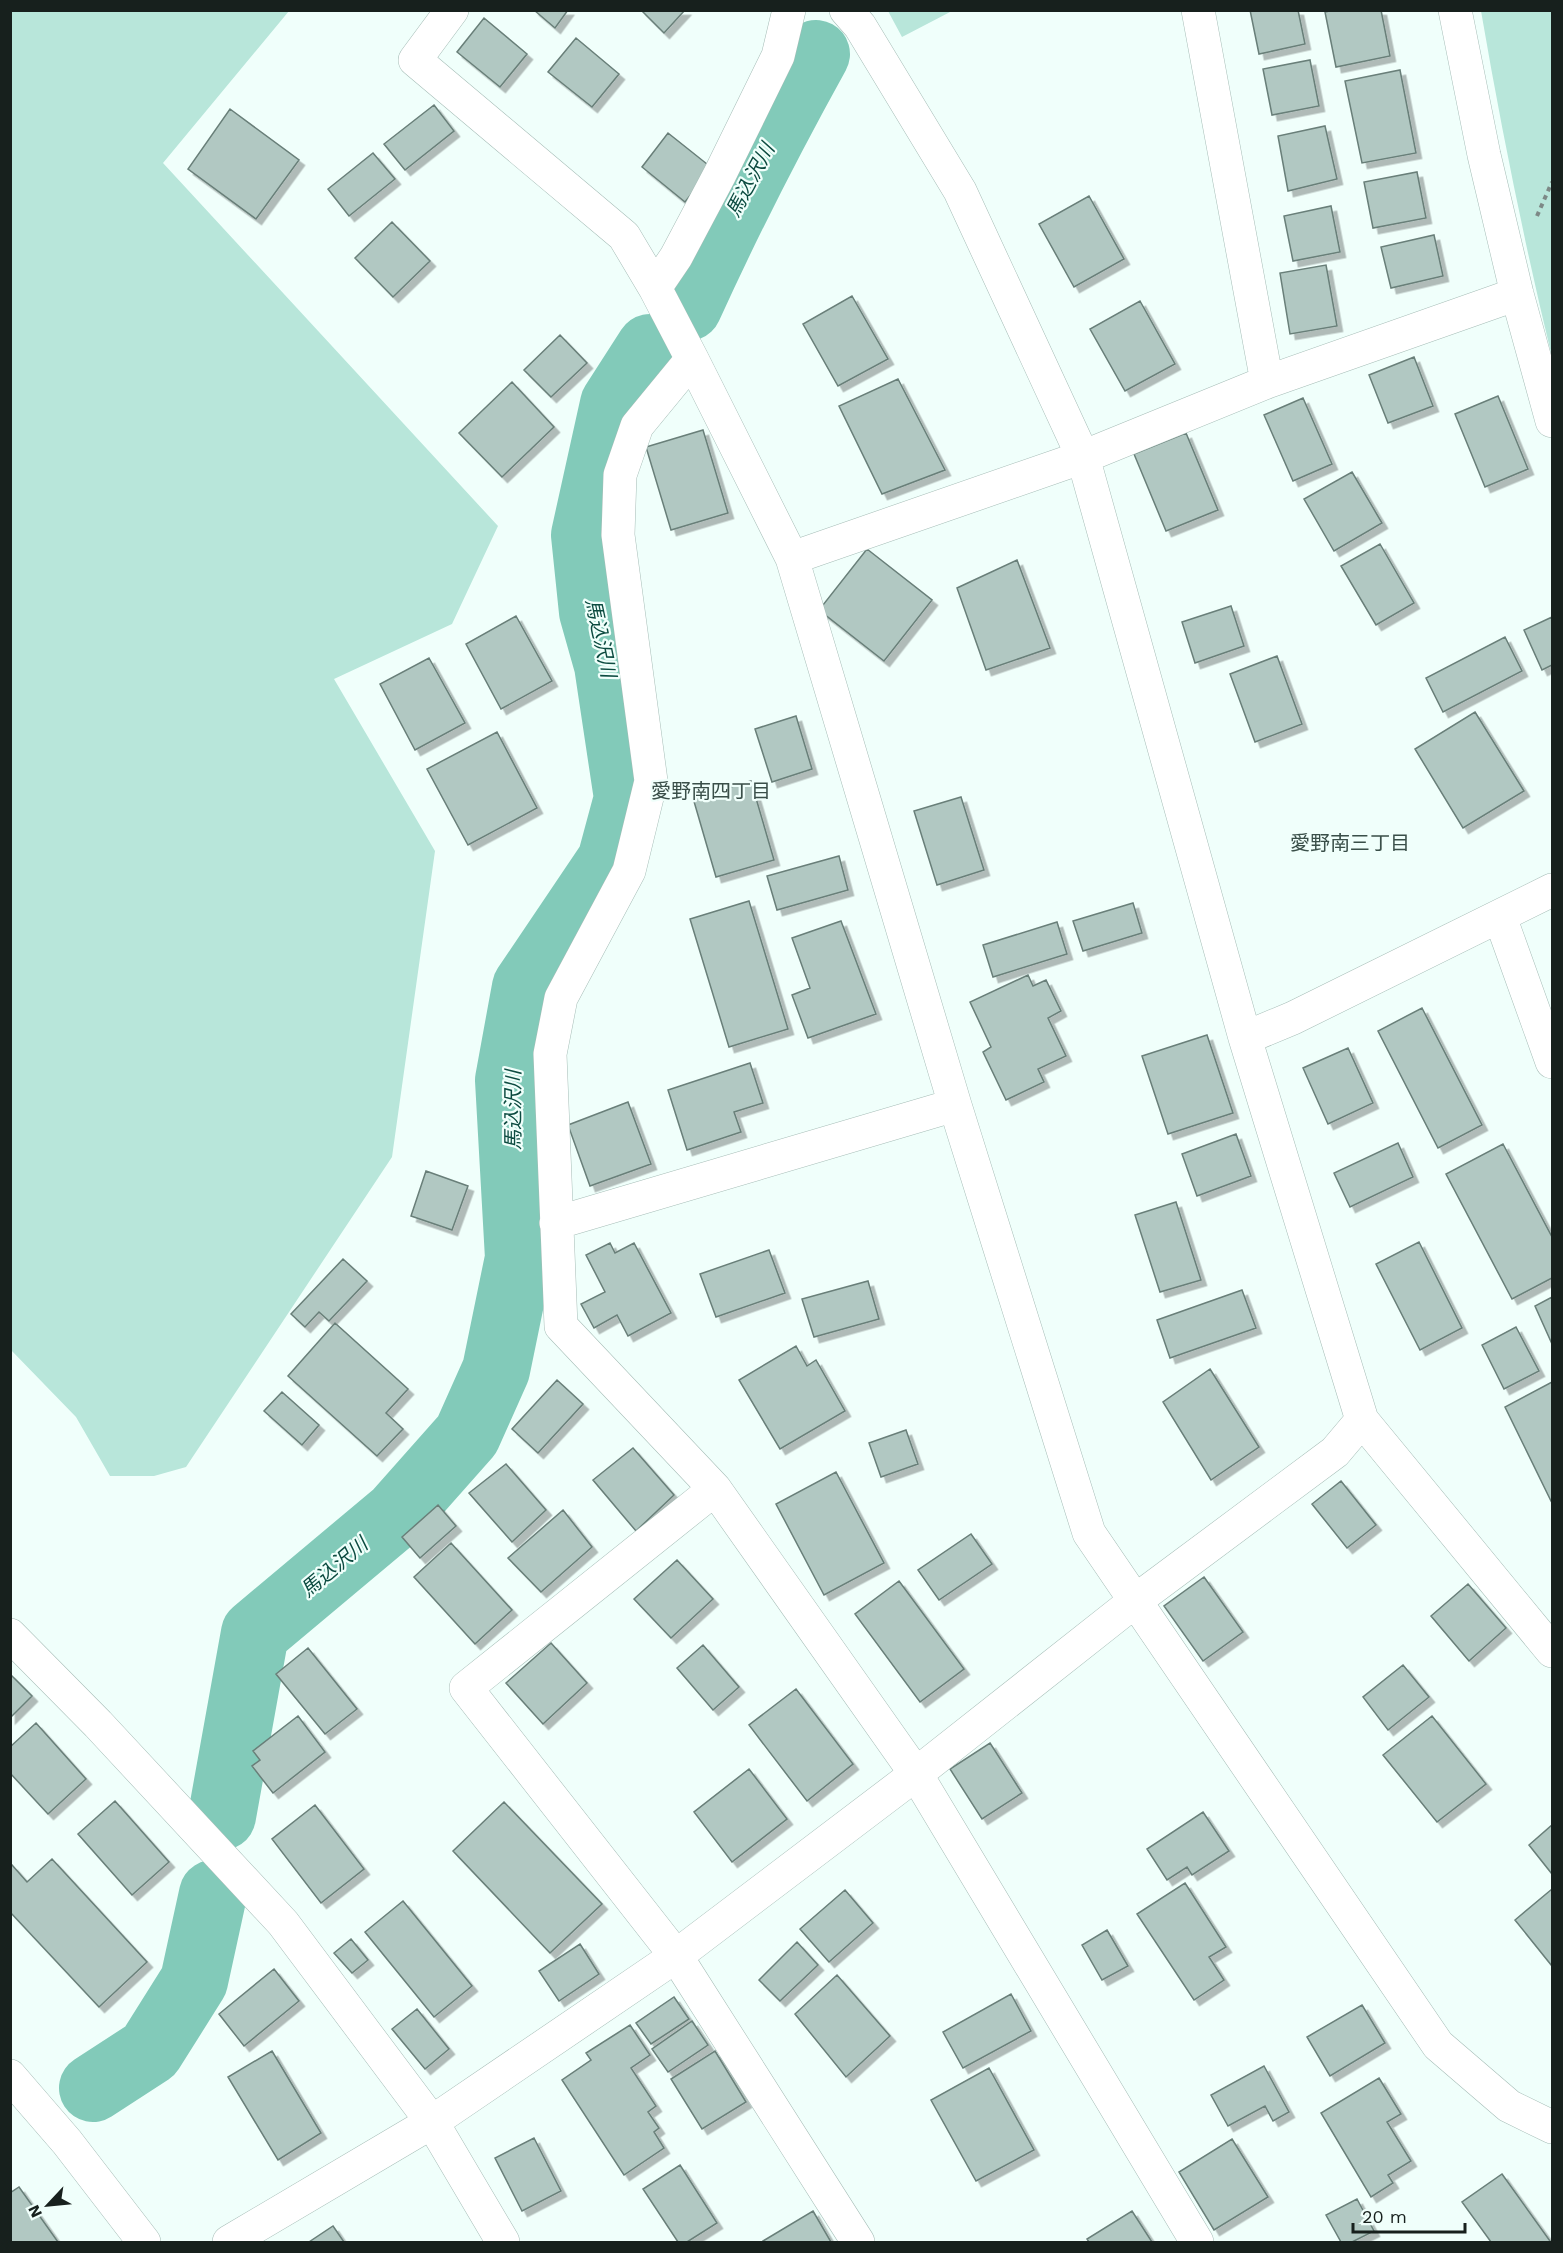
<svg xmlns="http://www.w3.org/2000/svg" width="1563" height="2253" viewBox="0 0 1563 2253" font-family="'Work Sans','Noto Sans JP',sans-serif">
  <defs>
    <filter id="shadow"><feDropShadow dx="5.5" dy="5.5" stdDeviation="0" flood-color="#0004"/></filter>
  </defs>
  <rect width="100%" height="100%" fill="#f0fffb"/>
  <path fill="#b8e6da" d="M11,10L289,11L163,163L498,526L452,624L334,679L435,851L392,1157L186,1467L154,1476H110L76,1417L11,1350Z
    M888,11V10L952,11L902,37Z
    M1481,11H1552V357C1524,242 1501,127 1481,11Z"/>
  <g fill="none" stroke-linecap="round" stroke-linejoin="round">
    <path stroke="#82cab9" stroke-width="68" d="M688,307C727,221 770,137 816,54
      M222,1816L255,1633L397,1514L467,1435L496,1370L519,1258L509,1080L526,987L611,861L628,798L608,665L593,612L585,535L614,404L650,348
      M93,2088L150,2051L194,1981L213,1894"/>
  </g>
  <path fill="#b1c8c2" stroke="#697f79" stroke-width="1.5" filter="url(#shadow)" d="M534,10H568L555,28Z
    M641,10H685L664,33Z
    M1250,10H1298L1305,44L1259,54Z
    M1334,10H1381L1390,56L1336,67L1325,12Z
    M484,18L527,54L500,87L457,52Z
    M576,38L619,74L592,107L548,72Z
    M1310,60L1319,106L1272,115L1263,69Z
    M1400,70L1416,153L1362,163L1345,81Z
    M434,105L454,131L405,170L384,144Z
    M230,109L299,160L256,219L188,169Z
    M1325,126L1337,179L1288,191L1278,136Z
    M668,133L712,168L685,202L642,167Z
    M373,153L395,179L349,216L328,189Z
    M1417,172L1426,218L1373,228L1364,182Z
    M1089,196L1124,259L1074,287L1039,224Z
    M1331,206L1340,252L1293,261L1284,216Z
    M392,222L430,261L393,297L355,258Z
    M1434,235L1443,276L1391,288L1381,247Z
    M1326,265L1337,326L1290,334L1280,273Z
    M852,296L888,359L838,386L803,324Z
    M1140,301L1175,364L1125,391L1090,329Z
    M560,335L587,363L551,397L524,370Z
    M1414,357L1433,406L1388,423L1369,375Z
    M898,379L945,470L882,494L839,406Z
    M512,382L554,427L502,477L459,433Z
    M1498,396L1528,469L1485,487L1455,414Z
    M1303,398L1332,464L1293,481L1264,415Z
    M703,430L728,513L671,530L646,447Z
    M1186,433L1218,510L1166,531L1134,454Z
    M1352,472L1382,523L1334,551L1304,499Z
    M1380,544L1414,603L1376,625L1341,566Z
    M867,549L932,600L884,661L819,610Z
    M1017,560L1050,648L986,670L957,588Z
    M1231,606L1244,646L1195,663L1182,622Z
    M516,616L552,681L501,709L466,644Z
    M1552,617V665L1542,670L1524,630Z
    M1505,637L1522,671L1443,712L1426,678Z
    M1277,656L1302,724L1255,742L1230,674Z
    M429,658L465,723L415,750L380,684Z
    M1475,712L1524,791L1463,828L1415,749Z
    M796,716L812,769L772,782L755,729Z
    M497,732L537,808L468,845L427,769Z
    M751,781L774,860L716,877L693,798Z
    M961,797L984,870L937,885L914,811Z
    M839,856L848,890L777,910L767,876Z
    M749,901L788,1029L729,1047L690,919Z
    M1133,903L1142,933L1083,951L1073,921Z
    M841,921L876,1014L808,1038L792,995L810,988L792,938Z
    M1057,922L1067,954L993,977L983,945Z
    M1028,975L1033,986L1046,980L1061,1011L1048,1018L1066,1056L1038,1069L1044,1082L1006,1100L983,1052L991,1047L970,1002Z
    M1422,1008L1482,1125L1438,1148L1378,1031Z
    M1207,1035L1233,1113L1168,1134L1142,1056Z
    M1348,1048L1373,1103L1328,1124L1303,1068Z
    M750,1063L763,1103L734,1112L741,1132L687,1150L668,1090Z
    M628,1102L651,1164L590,1186L568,1125Z
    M1236,1134L1251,1176L1197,1196L1182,1154Z
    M1398,1143L1413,1177L1350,1207L1334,1173Z
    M1503,1144L1552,1237V1278L1512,1299L1446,1174Z
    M426,1171L468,1186L452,1230L411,1216Z
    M1176,1202L1201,1280L1160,1292L1135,1215Z
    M1419,1242L1462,1328L1420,1350L1376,1264Z
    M610,1243L615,1253L634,1243L671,1313L628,1336L617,1315L594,1328L581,1304L605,1292L586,1255Z
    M769,1250L785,1293L716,1317L700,1274Z
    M343,1259L367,1281L329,1321L319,1312L305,1327L291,1314Z
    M868,1281L879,1319L814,1337L802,1299Z
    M1242,1290L1256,1328L1170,1358L1157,1320Z
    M1552,1297V1344L1535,1306Z
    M335,1323L408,1389L386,1413L403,1429L377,1456L288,1376Z
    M1516,1327L1539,1371L1504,1389L1482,1345Z
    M796,1346L807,1366L816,1360L845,1411L780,1449L739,1380Z
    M1210,1369L1259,1447L1211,1480L1163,1402Z
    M557,1380L583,1404L538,1453L512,1429Z
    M1552,1382V1500L1551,1501L1505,1407Z
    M282,1392L319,1425L302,1445L264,1411Z
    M906,1430L918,1464L881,1477L869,1443Z
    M633,1448L674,1495L636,1531L593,1480Z
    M506,1464L546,1510L512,1542L469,1493Z
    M836,1472L884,1563L824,1595L776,1504Z
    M1341,1481L1376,1525L1347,1548L1312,1504Z
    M438,1505L456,1526L420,1558L402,1537Z
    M563,1510L592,1547L541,1592L508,1558Z
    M971,1534L992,1564L939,1600L918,1570Z
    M451,1543L512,1610L475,1644L414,1577Z
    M677,1560L713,1599L671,1638L634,1599Z
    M1204,1577L1243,1632L1203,1661L1164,1606Z
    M899,1581L964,1669L920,1702L855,1614Z
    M1468,1584L1506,1628L1469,1661L1431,1616Z
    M551,1643L587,1683L543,1724L506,1683Z
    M703,1645L739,1687L713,1710L677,1668Z
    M308,1648L357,1709L325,1734L276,1674Z
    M1403,1665L1429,1697L1388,1730L1363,1697Z
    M10,1674L32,1696L10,1718Z
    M796,1689L853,1764L807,1801L749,1725Z
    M298,1716L325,1752L273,1793L252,1766L260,1760L253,1751Z
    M1432,1716L1486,1784L1437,1822L1383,1755Z
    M36,1723L86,1779L48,1814L10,1773V1747Z
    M990,1743L1022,1793L982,1819L950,1769Z
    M749,1769L787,1819L732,1862L694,1812Z
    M115,1801L169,1862L132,1895L78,1834Z
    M504,1802L602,1904L550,1953L453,1851Z
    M315,1805L364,1869L321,1903L272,1839Z
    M1203,1812L1229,1851L1192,1875L1187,1867L1167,1880L1147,1849Z
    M1552,1825V1874L1529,1845Z
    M52,1859L147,1962L99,2007L10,1912V1866L12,1865L27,1882Z
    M1185,1883L1226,1947L1209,1957L1224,1980L1194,2000L1137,1914Z
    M1552,1889V1966L1515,1920Z
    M845,1890L873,1923L829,1962L800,1929Z
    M403,1901L472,1986L434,2017L365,1932Z
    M1107,1930L1128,1966L1102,1980L1082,1945Z
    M351,1939L368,1960L352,1973L334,1953Z
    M797,1942L818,1965L780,2001L759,1980Z
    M580,1944L599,1974L559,2001L539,1971Z
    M274,1969L299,2001L244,2046L219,2014Z
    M837,1975L890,2036L846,2077L795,2014Z
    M1011,1994L1031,2031L963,2068L943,2032Z
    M674,1997L689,2019L651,2044L636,2023Z
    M1362,2005L1385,2043L1330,2076L1307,2037Z
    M417,2009L449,2049L425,2069L392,2029Z
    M692,2021L708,2045L668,2072L652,2049Z
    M630,2025L650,2055L631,2068L656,2106L648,2112L659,2128L654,2132L664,2148L624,2175L562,2080L591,2060L586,2053Z
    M272,2051L321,2133L278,2160L228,2077Z
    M715,2051L746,2102L702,2129L671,2079Z
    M1264,2066L1289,2112L1273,2121L1265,2106L1228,2126L1211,2095Z
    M989,2068L1034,2150L976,2181L931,2100Z
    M1379,2078L1401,2114L1387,2122L1411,2161L1388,2175L1393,2183L1371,2197L1321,2113Z
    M534,2138L561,2191L522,2211L495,2158Z
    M1232,2139L1268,2197L1214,2230L1179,2172Z
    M680,2165L717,2223L687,2242H678L643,2189Z
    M1502,2174L1550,2241L1548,2242H1491L1462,2202Z
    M19,2187L58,2242H10V2193Z
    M1357,2199L1374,2231L1352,2242H1341L1326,2215Z
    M813,2211L831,2242H764L763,2241Z
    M1132,2211L1152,2242H1089L1087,2239Z
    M333,2226L344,2242H309Z"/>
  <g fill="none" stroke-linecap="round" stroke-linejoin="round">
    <g stroke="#a6bdb7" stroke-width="34">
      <path id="minor" d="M452,10L415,60L624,236L655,288L692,359L792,558L955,1105L1089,1533L1438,2045L1509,2106L1552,2127
        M846,10L860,26L960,191L1083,457L1245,1038L1362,1420L1552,1651
        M1198,10L1267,382
        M1455,10L1484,155L1517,294L1552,421
        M655,288L676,257L720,174L778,56L789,10
        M692,359L637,426L620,475L618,535L651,781L629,871L561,998L550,1054L561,1326L715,1489L916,1774L1197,2242
        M792,558L1083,457L1267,382L1517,294
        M1500,917L1552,1062
        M1245,1038L1293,1018L1552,890
        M556,1223L955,1105
        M715,1489L466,1688L676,1956L858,2242
        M10,1635L98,1724L283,1923L432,2122L503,2242
        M10,2076L67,2142L144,2242
        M229,2242L432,2122L676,1956L916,1774L1135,1601L1335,1452L1362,1420"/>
    </g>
    <path stroke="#7d8986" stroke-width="4" stroke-dasharray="4.5 4.5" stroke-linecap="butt" d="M1537,216L1552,182"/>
    <use href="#minor" stroke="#fff" stroke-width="33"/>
  </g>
  <g text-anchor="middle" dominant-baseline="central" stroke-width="4.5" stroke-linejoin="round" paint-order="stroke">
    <g font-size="20" font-style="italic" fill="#0c4b40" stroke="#f0fffb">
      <text transform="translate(750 180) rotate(-62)">馬込沢川</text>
      <text transform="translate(601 638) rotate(78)">馬込沢川</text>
      <text transform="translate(513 1110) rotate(-90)">馬込沢川</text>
      <text transform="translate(334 1567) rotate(-40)">馬込沢川</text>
    </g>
    <g font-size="20" fill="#3a4f49" stroke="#f0fffb">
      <text x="711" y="791">愛野南四丁目</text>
      <text x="1350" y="843">愛野南三丁目</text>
    </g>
  </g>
  <rect width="1563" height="2253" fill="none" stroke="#17201d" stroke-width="24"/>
  <g transform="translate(48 2205) rotate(244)" stroke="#f0fffb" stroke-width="4.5" paint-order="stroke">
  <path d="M0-4.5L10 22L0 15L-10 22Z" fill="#17201d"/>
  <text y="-9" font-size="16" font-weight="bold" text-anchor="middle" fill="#17201d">N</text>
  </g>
  <path d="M1353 2223v9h112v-9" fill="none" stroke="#17201d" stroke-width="3"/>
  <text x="1362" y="2223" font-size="18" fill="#17201d" stroke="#f0fffb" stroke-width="4.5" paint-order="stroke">20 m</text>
</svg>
